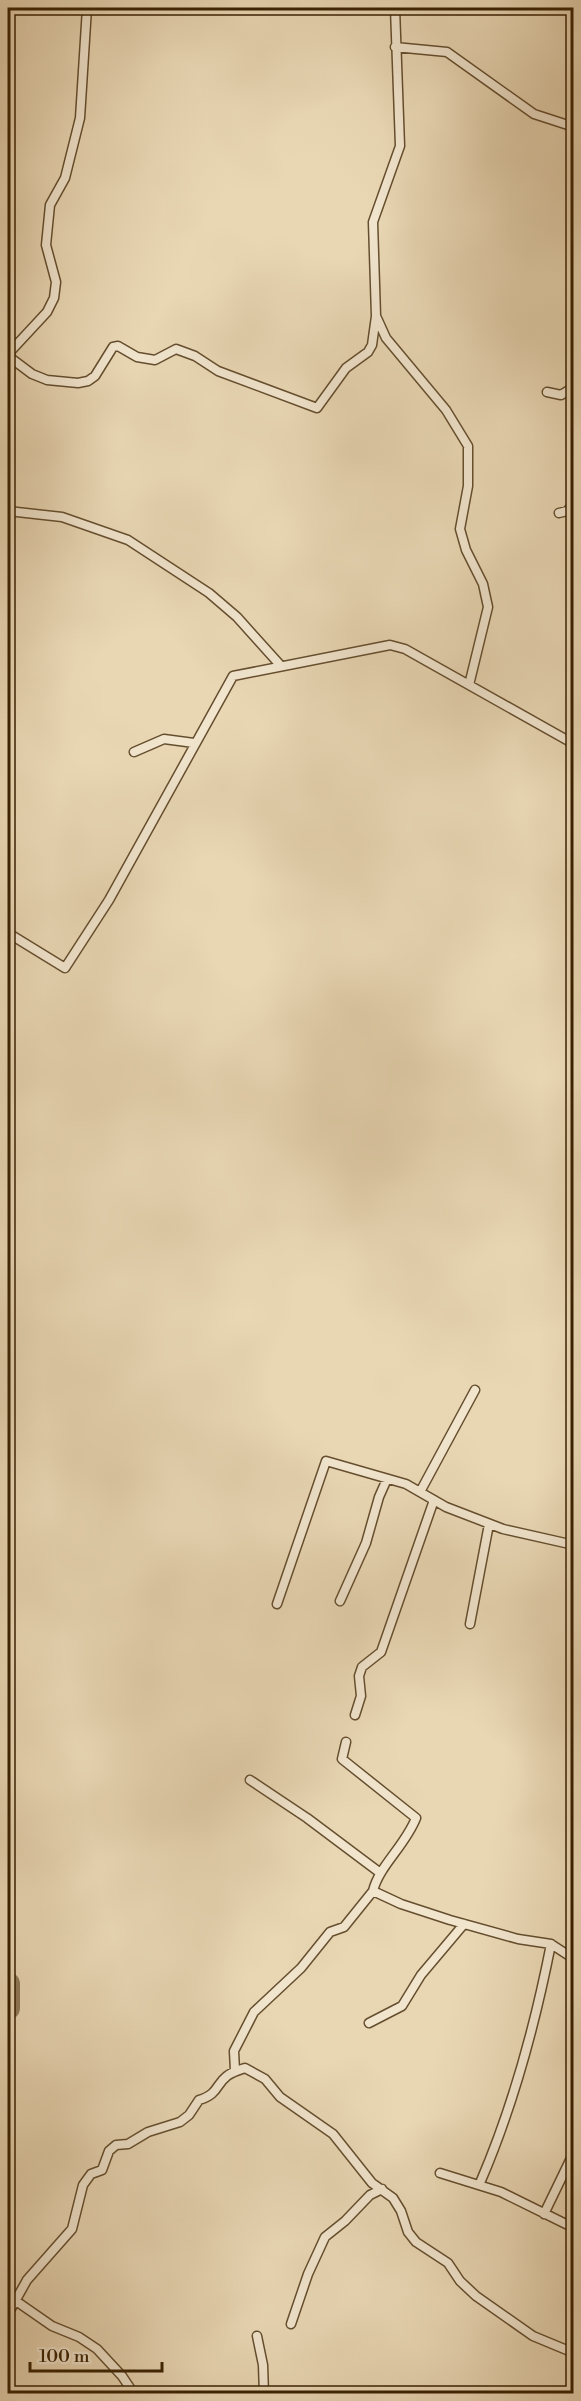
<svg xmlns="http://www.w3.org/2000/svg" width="581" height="2401" viewBox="0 0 581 2401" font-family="'Libre Bodoni',serif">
  <rect width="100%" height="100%" fill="#e9d7b4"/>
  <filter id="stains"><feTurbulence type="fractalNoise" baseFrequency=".00333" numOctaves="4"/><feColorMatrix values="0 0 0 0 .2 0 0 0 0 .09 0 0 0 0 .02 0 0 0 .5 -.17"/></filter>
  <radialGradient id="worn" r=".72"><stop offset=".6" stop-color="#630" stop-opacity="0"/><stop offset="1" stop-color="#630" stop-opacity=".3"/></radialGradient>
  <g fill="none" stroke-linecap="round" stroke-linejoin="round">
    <path stroke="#917c5b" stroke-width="24" d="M8,1984V2008"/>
    <g stroke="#654e2e" stroke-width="11">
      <path id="minor" d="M395,8L400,146L373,222L376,316L386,338L446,410L468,446V486L460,529L466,550L483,584L488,607L469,685L574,744
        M395,47L447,52L534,114L574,127
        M8,354L47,312L54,298L56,282L46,245L50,205L65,178L80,118L87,8
        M8,356L32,374L47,380L78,383L88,381L95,376L113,347L118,346L137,357L155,360L176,349L195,356L218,371L317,408L346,368L368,352L372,345L376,316
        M547,392L561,395L574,387
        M8,511L62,517L128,540L209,593L237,617L281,666
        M559,513L567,511L574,504
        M134,752L164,739L194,743
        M8,933L65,968L109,900L233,676L390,645L405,649L469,685
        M420,1492L475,1390
        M340,1601L366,1543L379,1497L387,1479
        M277,1604L326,1461L406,1484L446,1507L503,1529L574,1545
        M470,1624L489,1524
        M355,1715L361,1696L359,1676L362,1667L381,1652L434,1500
        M346,1742L342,1759L416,1818C405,1846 379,1866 373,1891L401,1904L450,1920L518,1939L551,1944L574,1959
        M250,1780L307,1818L379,1872
        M369,2023L402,2006L421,1975L464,1924
        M235,2071L234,2051L254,2012L301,1968L330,1932L344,1927L373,1891
        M440,2173L501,2192L574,2228
        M480,2183C513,2107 535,2025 551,1944
        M544,2214L574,2152
        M16,2301L52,2326L79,2337L97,2349L122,2376L134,2394
        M8,2314L27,2280L72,2229L83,2185L91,2174L102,2170L109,2151L116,2145L128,2144L148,2132L180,2122L189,2115L199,2100C219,2094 215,2085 227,2076C232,2072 239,2070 245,2068L265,2079L280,2097L333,2134L372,2183L393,2198L401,2211L408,2232L416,2242L448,2263L460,2281L476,2296L533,2336L574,2353
        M291,2324L308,2274L325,2237L345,2221L370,2195L382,2189
        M257,2336L263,2365L264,2394"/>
    </g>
    <use href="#minor" stroke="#f1e5ce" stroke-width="8"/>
  </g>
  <rect width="581" height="2401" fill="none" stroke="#e9d7b4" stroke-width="30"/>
  <rect x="9" y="9" width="563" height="2383" fill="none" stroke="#392102" stroke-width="3"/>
  <rect x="15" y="15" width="551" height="2371" fill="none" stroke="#392102" stroke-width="1.5"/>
  <path d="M30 2362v9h132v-9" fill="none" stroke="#392102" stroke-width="3"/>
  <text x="39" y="2362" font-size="18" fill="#392102" stroke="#f1e5ce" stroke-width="4.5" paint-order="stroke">100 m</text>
  <rect width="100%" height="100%" filter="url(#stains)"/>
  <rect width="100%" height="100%" fill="url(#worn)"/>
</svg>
